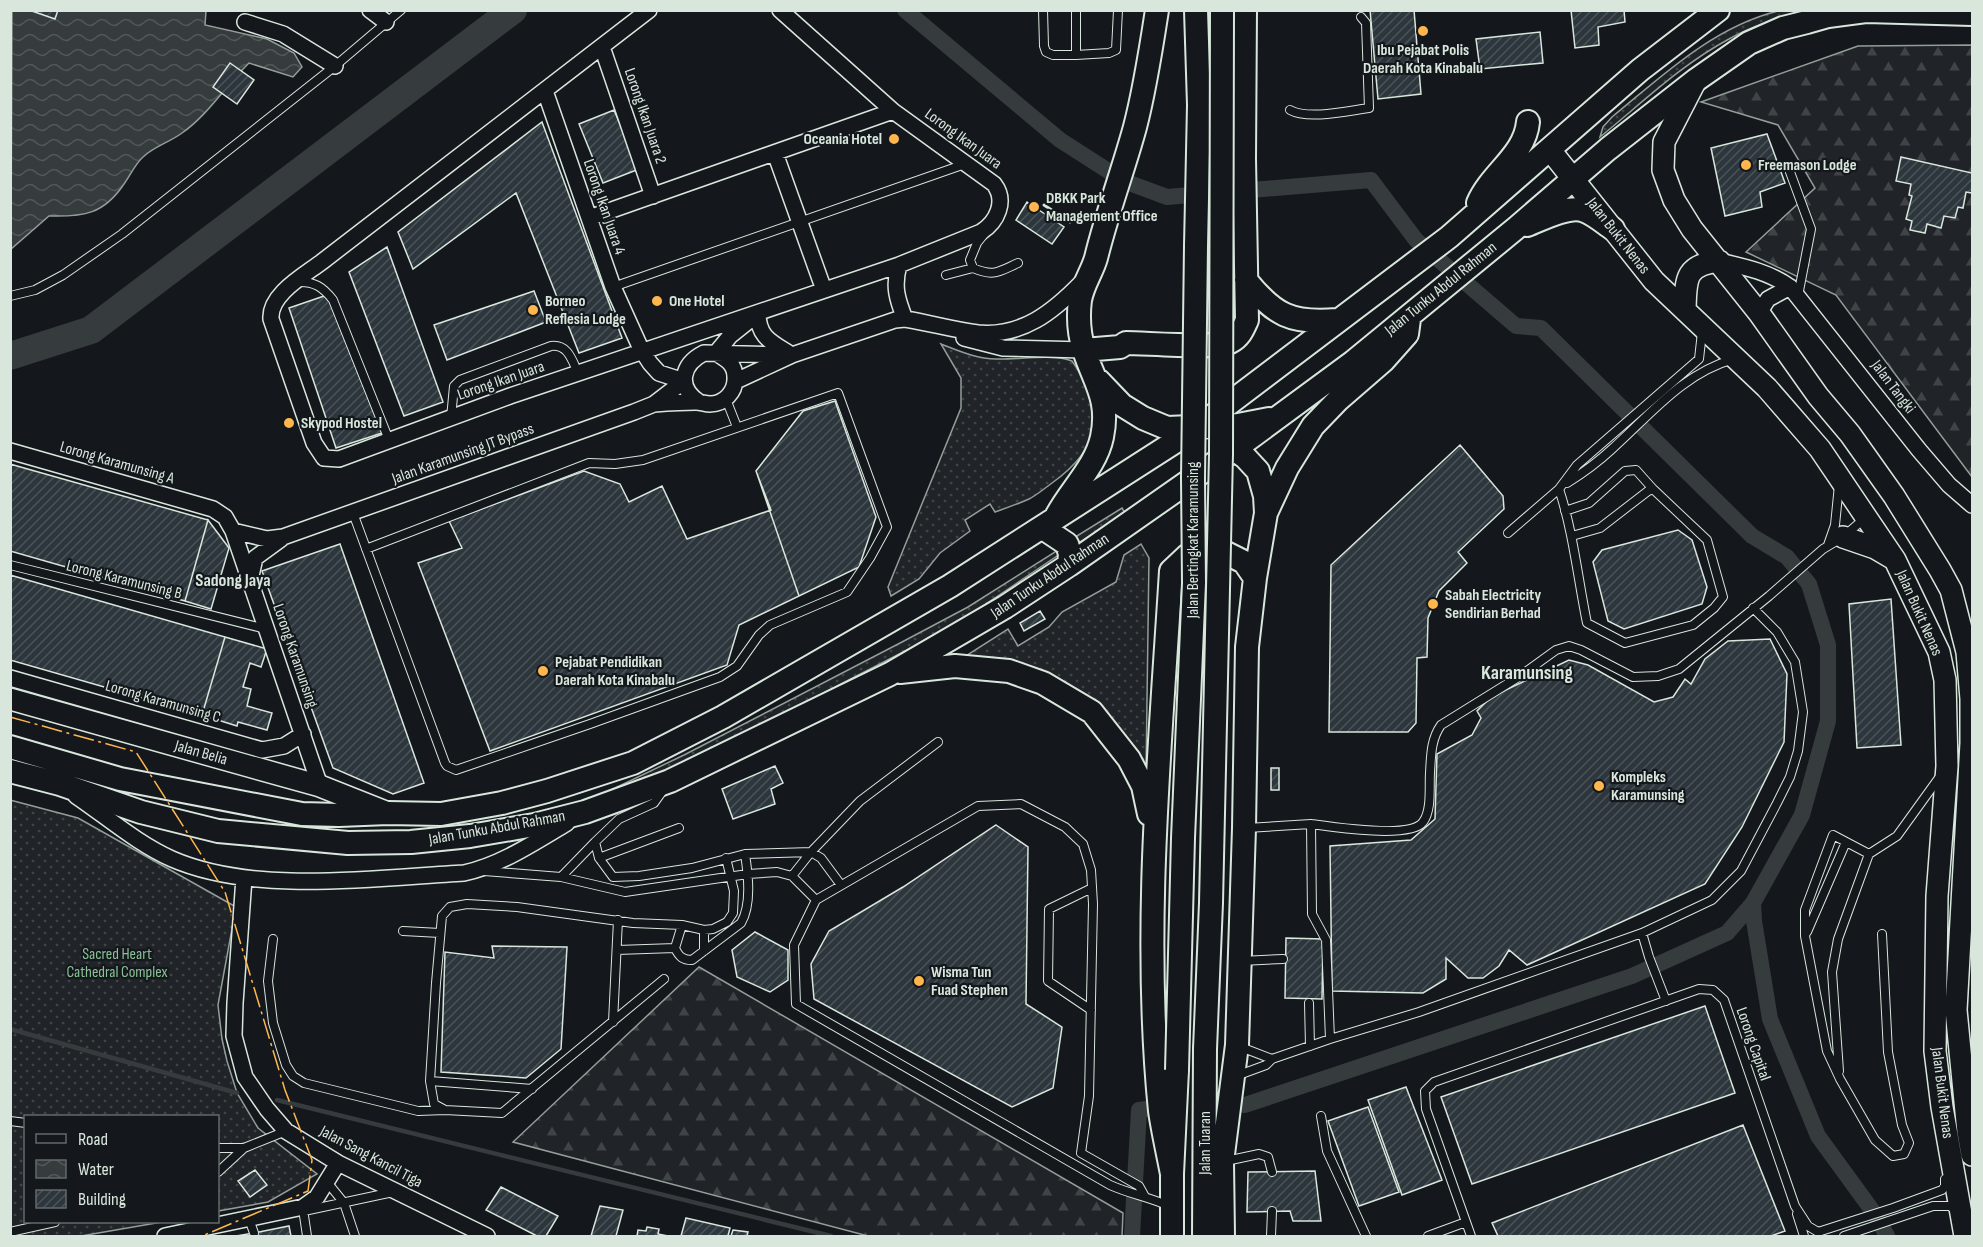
<svg xmlns="http://www.w3.org/2000/svg" width="1983" height="1247" viewBox="0 0 1983 1247" font-family="'Sofia Sans Condensed',sans-serif">
  <defs>
    <pattern id="grass-dots" width="8" height="8" patternUnits="userSpaceOnUse" patternTransform="scale(1.5)"><rect width="8" height="8" fill="#202428"/><path d="M2 2h.1M6 6h.1" fill="none" stroke="#404447" stroke-width="1.8" stroke-linecap="round"/></pattern>
    <pattern id="forest-firs" width="22" height="20" patternUnits="userSpaceOnUse" patternTransform="scale(1.5)"><rect width="22" height="20" fill="#202428"/><path d="M5 1l3.5 6h-7zM16 11l3.5 6h-7z" fill="#404447"/></pattern>
    <pattern id="water-waves" width="16" height="10" patternUnits="userSpaceOnUse" patternTransform="scale(1.5)"><rect width="16" height="10" fill="#363b3e"/><path d="M0 5q4-4 8 0t8 0" fill="none" stroke="#525759"/></pattern>
    <pattern id="building-hatch" width="6" height="6" patternUnits="userSpaceOnUse" patternTransform="scale(1.5)"><rect width="6" height="6" fill="#2c363c"/><path d="M-1 1l2-2M0 6l6-6M5 7l2-2" fill="none" stroke="#4a5358"/></pattern>
  </defs>
  <rect width="100%" height="100%" fill="#14181c"/>
  <path fill="url(#grass-dots)" stroke="#939e99" stroke-width="1.5" d="M1778,11H1807C1780,18 1753,25 1729,39C1682,64 1642,103 1600,137L1603,127L1612,117C1662,76 1713,27 1778,11Z
    M941,344C959,351 977,359 996,359C1018,360 1052,353 1072,361C1108,411 1101,448 1052,483C1045,488 1037,495 1029,499C1018,504 1006,508 995,512L990,504L965,520L970,531L940,553L919,579L891,596L888,587L961,408V378Z
    M1122,508L1125,513L1076,545L1072,539Z
    M1141,544L1149,558L1146,771L1097,712L964,657L1008,629L1018,646L1049,627L1062,612L1116,582L1124,555Z
    M1058,550L1060,554L971,614L907,650L687,763L590,800L684,755L902,642L968,607Z
    M10,800L78,818L236,907L218,1005L222,1039L227,1061L237,1093L258,1128L317,1174L268,1202L218,1211V1116H26V1222H162L81,1236H11Z"/>
  <path fill="url(#forest-firs)" stroke="#939e99" stroke-width="1.5" d="M1972,45V477L1836,295L1746,252L1815,188L1778,125L1701,102L1858,46Z
    M699,967L1123,1213L1122,1236H868L513,1142Z"/>
  <path fill="url(#water-waves)" stroke="#939e99" stroke-width="1.5" d="M12,11H206L205,25L267,39L294,53L302,67L293,77L249,63C226,85 208,115 182,133C170,142 153,147 143,157C135,164 130,176 124,184C104,214 84,217 49,216L11,249Z"/>
  <g fill="none" stroke-linecap="round" stroke-linejoin="round">
    <path stroke="#363b3e" stroke-width="4.5" d="M10,1029L237,1093
      M277,1100L831,1236"/>
    <path stroke="#363b3e" stroke-width="16" d="M905,10L1060,140L1124,181L1167,197L1371,180L1416,240L1516,326L1541,328L1752,536L1787,557L1809,584L1828,645V721L1802,815L1753,903L1727,933L1632,976L1245,1105
      M1753,903L1754,921L1770,1019L1818,1136L1877,1217L1887,1236
      M1132,1236L1139,1110L1146,1109"/>
    <path stroke="#363b3e" stroke-width="28" d="M10,356L91,330L513,10"/>
  </g>
  <path fill="url(#building-hatch)" stroke="#d8e6dc" stroke-width="1.5" d="M29,10H58L55,19Z
    M1370,10H1414L1421,94L1378,99Z
    M1571,10H1624L1625,22L1598,27L1599,45L1575,48Z
    M1540,32L1543,63L1480,69L1476,39Z
    M230,63L254,80L237,104L213,87Z
    M614,110L639,169L603,183L579,124Z
    M542,122L622,338L579,353L516,193L413,269L398,232Z
    M1767,134L1785,183L1760,192L1762,207L1725,216L1711,148Z
    M1901,157L1972,173V193L1966,192L1963,208L1958,207L1955,218L1944,216L1941,228L1927,224L1925,233L1910,230L1912,221L1906,219L1912,196L1909,195L1911,184L1896,181Z
    M1027,202L1064,227L1052,244L1016,220Z
    M387,247L443,402L404,416L349,272Z
    M534,291L546,322L447,360L434,325Z
    M327,295L382,433L336,448L289,308Z
    M835,401L876,517L859,567L739,625L727,665L490,751L418,563L462,548L449,521L584,471L620,484L629,502L662,486L687,539L771,510L756,471L803,411Z
    M835,401L876,517L859,567L799,596L756,471L803,411Z
    M1460,445L1503,496L1504,509L1458,552L1467,563L1439,591L1428,618L1427,657L1417,658L1416,723L1408,732H1329L1331,565Z
    M10,464L208,520L185,601L10,551Z
    M208,520L229,548L211,609L185,601Z
    M1678,530L1692,540L1707,587L1702,604L1624,629L1608,621L1593,562L1602,550Z
    M340,544L424,783L393,794L333,768L262,571Z
    M10,575L225,637L202,715L10,660Z
    M1891,599L1901,745L1857,748L1849,604Z
    M1040,611L1045,619L1024,631L1020,623Z
    M225,637L267,649L261,667L250,663L243,687L251,689L247,706L272,713L267,730L238,722L237,726L202,715Z
    M1770,639L1787,674L1784,742L1742,827L1705,884L1527,965L1509,950L1499,966L1483,978H1468L1446,958V979L1423,993L1332,991L1330,846L1411,840L1435,819L1437,754L1472,735L1481,718L1477,711L1491,697L1569,660L1588,665L1654,702L1673,697L1685,679L1691,684L1705,659L1728,641Z
    M775,766L783,783L771,789L775,804L733,819L722,789Z
    M1271,768H1279V790H1271Z
    M996,825L1028,847L1026,1004L1062,1027L1053,1088L1012,1107L814,999L811,964L829,931L903,887Z
    M755,932L788,950V980L770,992L737,977L732,950Z
    M1286,938L1323,939L1322,999L1285,998Z
    M492,946L567,947L561,1049L526,1078L441,1072L445,952L494,958Z
    M1705,1006L1735,1093L1472,1184L1441,1097Z
    M1406,1087L1442,1180L1402,1195L1368,1100Z
    M1368,1107L1399,1192L1359,1206L1328,1121Z
    M1743,1125L1785,1231L1771,1236H1498L1492,1223Z
    M255,1170L267,1185L250,1197L238,1181Z
    M1315,1171L1321,1221H1293L1290,1211L1247,1212L1248,1172Z
    M501,1187L558,1216L546,1236H537L486,1210Z
    M600,1206L623,1210L616,1236H591Z
    M686,1218L730,1228L728,1236H681Z
    M289,1226L291,1236H236L254,1233Z
    M647,1227L659,1229L658,1234L668,1236H637L638,1230L646,1231Z
    M733,1230L748,1232L747,1236H731Z"/>
  <g fill="none" stroke-linecap="round" stroke-linejoin="round">
    <g stroke="#d8e6dc" stroke-width="10">
      <path id="lane" d="M1043,10L1044,46L1046,52L1053,55H1076
        M1076,10V55L1109,53L1116,50L1118,10
        M1290,110C1308,120 1347,111 1369,108L1366,23L1361,17
        M1790,172L1811,229L1798,296
        M985,233L977,243L970,260L973,268C994,277 998,272 1018,263
        M946,275L973,268
        M297,282C314,281 323,287 333,300L389,440
        M613,287L965,164
        M10,296L35,290L63,275L122,234L335,66L401,10
        M726,399L737,427
        M451,418L454,386L460,380L551,346C568,344 572,360 578,373
        M1567,483C1583,473 1598,462 1612,449C1650,415 1683,373 1734,359
        M1559,489C1573,531 1578,579 1587,623L1625,643L1693,625L1714,608L1723,597L1707,540L1653,489L1648,491L1600,528L1572,536
        M1565,511L1589,503L1625,471L1636,470L1653,489
        M353,513L445,763L447,766L456,770L590,724L720,677L737,666L759,635L770,625L847,592L870,558L887,527L838,393L643,460L615,464L589,463L366,549
        M1508,533L1559,489L1577,465L1699,359L1702,332
        M1828,545L1835,525L1839,485
        M10,565L266,629
        M664,789L654,803L619,819L595,842L599,858L613,877L639,876L692,868L745,854L811,852L821,858L841,885
        M1247,828L1311,824
        M599,858L679,828
        M484,871L561,877L625,892L748,874L777,872L792,876L816,900
        M792,876L811,852L860,801L938,742
        M561,877L595,842
        M682,925L675,948C679,957 683,960 692,960L741,923C752,904 748,874 745,854
        M403,931L440,933
        M1807,932L1846,842
        M1642,933L1649,957L1666,1001
        M1882,934L1888,1052L1902,1125L1909,1143L1904,1154L1893,1156L1875,1140L1840,1079L1827,1051L1805,936V910L1833,835L1869,854L1897,836L1941,775
        M273,939L268,981L273,1023L286,1065L293,1076L304,1083L406,1108L418,1111L445,1110
        M617,950L675,948
        M704,951V930
        M1241,961L1283,959
        M664,979L502,1113L445,1110L434,1104L430,1081L436,983L442,916L450,907L467,904L517,907L633,923L682,925L704,930L713,929L727,922L733,913L734,891L726,858
        M1309,1003L1310,1046
        M1091,1010L1048,981L1049,909L1092,888
        M613,1022L618,920
        M1330,1039L1326,940L1312,914L1311,824C1332,827 1411,839 1423,822C1432,810 1429,787 1430,773C1431,755 1431,739 1441,725L1520,676L1556,650L1569,646L1581,650L1633,677L1658,676L1679,669L1769,596L1823,549L1843,537L1865,518
        M1238,1046L1272,1059
        M1839,1071L1832,972L1838,939L1869,854
        M1236,1076L1266,1065L1272,1059L1330,1039L1419,1012L1642,933L1712,900L1741,871L1777,803L1790,777L1798,751L1803,712L1795,662L1777,632L1753,608
        M430,1081L532,1089
        M1321,1116L1327,1151L1366,1236
        M10,1121L26,1123
        M218,1148H244
        M1081,1153L1089,1096L1093,904L1091,870L1083,844L1065,827L1021,804L978,806L816,900L794,945L796,1004L1110,1185C1130,1194 1149,1197 1169,1206
        M1081,1153L1139,1186L1144,1195
        M1226,1161L1259,1154L1268,1157L1272,1172
        M218,1172L244,1148L286,1131
        M327,1182L344,1203L355,1236
        M303,1209L307,1236
        M304,1211L393,1192
        M1797,1214L1804,1236
        M249,1219L254,1233
        M10,1232L55,1222
        M1271,1236L1272,1211
        M1428,1236L1466,1222
        M1471,1236L1426,1109L1425,1091L1434,1082L1699,989L1713,990L1724,1000L1795,1206L1808,1226L1818,1232L1893,1208L1942,1190L1945,1186V1179
        M1844,1236L1933,1206H1950L1956,1211"/>
    </g>
    <g stroke="#d8e6dc" stroke-width="18">
      <path id="street" d="M370,10L386,22
        M649,10L323,261C305,275 269,294 271,319L314,443L324,458L339,459L510,396L899,265L981,232C997,222 1007,201 994,184L893,111L780,10
        M245,22L283,34L335,66
        M602,47L653,196
        M545,91L613,287L641,349L650,363L659,373L684,381
        M775,153L824,290
        M589,218L893,111
        M1719,261C1745,267 1769,272 1790,287L1919,450L1949,485L1972,505
        M899,265C893,286 897,299 905,319
        M758,313C758,337 771,342 790,354
        M1759,313L1768,299L1790,287
        M964,338L1003,348L1084,350
        M716,353L730,336L750,320
        M736,381L792,355L895,320L905,319C930,323 954,330 978,333C1022,337 1053,312 1082,282
        M699,402C676,387 682,364 704,353L786,355
        M654,404C668,403 682,402 696,402C701,402 705,404 710,404C724,404 736,392 735,377C735,364 726,359 716,353
        M10,451L213,509L225,517L233,531L320,786
        M233,531L267,539L283,537L634,412L654,404L684,381
        M250,580L255,558L281,539
        M10,678L262,750L284,746L303,734
        M76,796C107,817 138,844 172,859C255,895 375,878 464,873C501,865 535,842 567,823
        M244,878L235,1003L234,1036L245,1077L267,1109L286,1131L338,1163L487,1236
        M165,1236L303,1207L317,1197L338,1163"/>
    </g>
    <g stroke="#d8e6dc" stroke-width="24">
      <path id="secondary" d="M1696,80L1664,142L1663,170L1674,200L1692,229L1759,313L1818,396L1850,434L1894,496L1940,570L1951,590L1967,652L1971,699V743L1956,1010L1968,1132L1972,1155
        M1550,150L1654,281L1767,388L1820,449L1895,560L1939,652L1945,680L1947,766L1937,896L1935,1051L1942,1107L1965,1236
        M1685,310C1686,280 1684,265 1719,261
        M1843,537L1875,548L1892,558
        M10,699L320,786L388,813"/>
    </g>
    <g stroke="#d8e6dc" stroke-width="26">
      <path id="primary" d="M1196,10L1199,105L1196,246
        M1478,203C1491,173 1525,155 1528,122
        M1527,225C1543,219 1570,204 1585,211C1595,215 1604,223 1613,229
        M1246,280C1274,315 1291,324 1337,320
        M1084,350L1120,347L1126,343C1146,343 1216,349 1230,342C1240,337 1243,329 1247,320L1244,159L1245,10
        M1099,381L1122,405L1143,418L1167,428L1238,425L1269,419
        M1266,513L1287,468L1313,426L1338,400L1383,361L1407,334L1409,319
        M1057,515C1071,489 1096,466 1102,437C1110,399 1094,382 1084,350C1079,334 1078,316 1080,300C1083,284 1092,272 1096,258C1107,213 1123,171 1135,127C1145,89 1151,49 1157,10
        M1043,528L1067,544L1070,554L1069,565
        M900,672L955,666L1009,671L1043,683L1092,712L1129,759L1143,786L1149,814
        M10,747L120,779L302,814L339,815L388,813L441,814L502,803L547,791L633,763L723,717L950,586L1198,427L1449,237L1640,70L1718,10
        M10,771L60,784L141,812L218,831L348,843L411,842L470,836L534,825L585,812L670,781L890,674L1005,607L1069,565L1235,449L1353,362L1515,229L1608,149L1696,80L1749,43L1783,28L1807,22L1828,16L1866,11L1972,14
        M1172,1174C1168,1153 1163,1132 1160,1111C1142,932 1160,750 1171,571L1188,555L1209,548L1226,553L1244,562L1255,578
        M1172,1236V1174L1177,1070
        M1204,1236L1205,1049
        M1223,1236L1222,1162L1237,1045L1244,828L1247,647L1255,578L1266,513L1265,496L1258,471L1245,457L1223,441"/>
    </g>
    <use href="#lane" stroke="#14181c" stroke-width="8"/>
    <use href="#street" stroke="#14181c" stroke-width="15"/>
    <use href="#secondary" stroke="#14181c" stroke-width="21"/>
    <use href="#primary" stroke="#14181c" stroke-width="22"/>
    <g stroke="#d8e6dc" stroke-width="26" stroke-linecap="butt">
      <path id="primary-bridge" d="M1205,1049L1211,903L1221,454L1222,10
        M1177,1070L1183,838L1194,583L1193,479L1196,246"/>
    </g>
    <use href="#primary-bridge" stroke="#14181c" stroke-width="22"/>
    <path stroke="#d8e6dc" stroke-width="3" d="M1044,205L1070,222"/>
    <path stroke="#ffb74d" stroke-width="1.5" stroke-dasharray="21 4.5 3 4.5" stroke-linecap="butt" d="M10,717L136,752L225,892L285,1090L312,1160L308,1191L202,1236"/>
  </g>
  <g fill="#ffb74d" stroke="#14181c" stroke-width="2">
    <circle cx="1423" cy="31" r="6"/>
    <circle cx="894" cy="139" r="6"/>
    <circle cx="1746" cy="165" r="6"/>
    <circle cx="1034" cy="207" r="6"/>
    <circle cx="657" cy="301" r="6"/>
    <circle cx="533" cy="310" r="6"/>
    <circle cx="289" cy="423" r="6"/>
    <circle cx="1433" cy="604" r="6"/>
    <circle cx="543" cy="671" r="6"/>
    <circle cx="1599" cy="786" r="6"/>
    <circle cx="919" cy="981" r="6"/>
  </g>
  <g text-anchor="middle" dominant-baseline="central" stroke-width="4.5" stroke-linejoin="round" paint-order="stroke">
    <g font-size="16" font-weight="bold" fill="#d8e6dc" stroke="#14181c" text-anchor="start">
      <text x="1423" y="50" text-anchor="middle">Ibu Pejabat Polis<tspan x="1423" dy="18">Daerah Kota Kinabalu</tspan></text>
      <text x="882" y="139" text-anchor="end">Oceania Hotel</text>
      <text x="1758" y="165">Freemason Lodge</text>
      <text x="1046" y="198">DBKK Park<tspan x="1046" dy="18">Management Office</tspan></text>
      <text x="545" y="301">Borneo<tspan x="545" dy="18">Reflesia Lodge</tspan></text>
      <text x="669" y="301">One Hotel</text>
      <text x="301" y="423">Skypod Hostel</text>
      <text x="1445" y="595">Sabah Electricity<tspan x="1445" dy="18">Sendirian Berhad</tspan></text>
      <text x="555" y="662">Pejabat Pendidikan<tspan x="555" dy="18">Daerah Kota Kinabalu</tspan></text>
      <text x="1611" y="777">Kompleks<tspan x="1611" dy="18">Karamunsing</tspan></text>
      <text x="931" y="972">Wisma Tun<tspan x="931" dy="18">Fuad Stephen</tspan></text>
    </g>
    <g font-size="16" fill="#d8e6dc" stroke="#14181c">
      <text transform="translate(645 116) rotate(71)">Lorong Ikan Juara 2</text>
      <text transform="translate(963 139) rotate(36)">Lorong Ikan Juara</text>
      <text transform="translate(604 207) rotate(71)">Lorong Ikan Juara 4</text>
      <text transform="translate(1618 236) rotate(52)">Jalan Bukit Nenas</text>
      <text transform="translate(1441 289) rotate(-39)">Jalan Tunku Abdul Rahman</text>
      <text transform="translate(501 381) rotate(-19)">Lorong Ikan Juara</text>
      <text transform="translate(1893 387) rotate(53)">Jalan Tangki</text>
      <text transform="translate(463 454) rotate(-20)">Jalan Karamunsing JT Bypass</text>
      <text transform="translate(117 463) rotate(16)">Lorong Karamunsing A</text>
      <text transform="translate(1193 540) rotate(-90)">Jalan Bertingkat Karamunsing</text>
      <text transform="translate(1050 576) rotate(-34)">Jalan Tunku Abdul Rahman</text>
      <text transform="translate(124 580) rotate(14)">Lorong Karamunsing B</text>
      <text transform="translate(1919 613) rotate(66)">Jalan Bukit Nenas</text>
      <text transform="translate(295 656) rotate(71)">Lorong Karamunsing</text>
      <text transform="translate(163 702) rotate(16)">Lorong Karamunsing C</text>
      <text transform="translate(201 753) rotate(16)">Jalan Belia</text>
      <text transform="translate(497 828) rotate(-10)">Jalan Tunku Abdul Rahman</text>
      <text transform="translate(1753 1044) rotate(71)">Lorong Capital</text>
      <text transform="translate(1942 1093) rotate(83)">Jalan Bukit Nenas</text>
      <text transform="translate(1205 1143) rotate(-90)">Jalan Tuaran</text>
      <text transform="translate(371 1157) rotate(28)">Jalan Sang Kancil Tiga</text>
    </g>
    <g font-size="16" fill="#8ac095" stroke="#14181c">
      <text x="117" y="954">Sacred Heart<tspan x="117" dy="18">Cathedral Complex</tspan></text>
    </g>
    <g font-size="18" font-weight="bold" fill="#d8e6dc" stroke="#14181c">
      <text x="233" y="580">Sadong Jaya</text>
    </g>
    <g font-size="20" font-weight="bold" fill="#d8e6dc" stroke="#14181c">
      <text x="1527" y="673">Karamunsing</text>
    </g>
  </g>
  <rect width="1983" height="1247" fill="none" stroke="#d8e6dc" stroke-width="24"/>
  <rect x="24" y="1115" width="195" height="108" fill="#14181c" stroke="#626a69" stroke-width="1.5"/>
  <rect x="36" y="1134" width="30" height="9" fill="#14181c" stroke="#626a69" stroke-width="1.5"/>
  <text x="78" y="1145" font-size="18" fill="#d8e6dc">Road</text>
  <rect x="36" y="1160" width="30" height="18" fill="url(#water-waves)" stroke="#626a69" stroke-width="1.5"/>
  <text x="78" y="1175" font-size="18" fill="#d8e6dc">Water</text>
  <rect x="36" y="1190" width="30" height="18" fill="url(#building-hatch)" stroke="#626a69" stroke-width="1.5"/>
  <text x="78" y="1205" font-size="18" fill="#d8e6dc">Building</text>
</svg>
